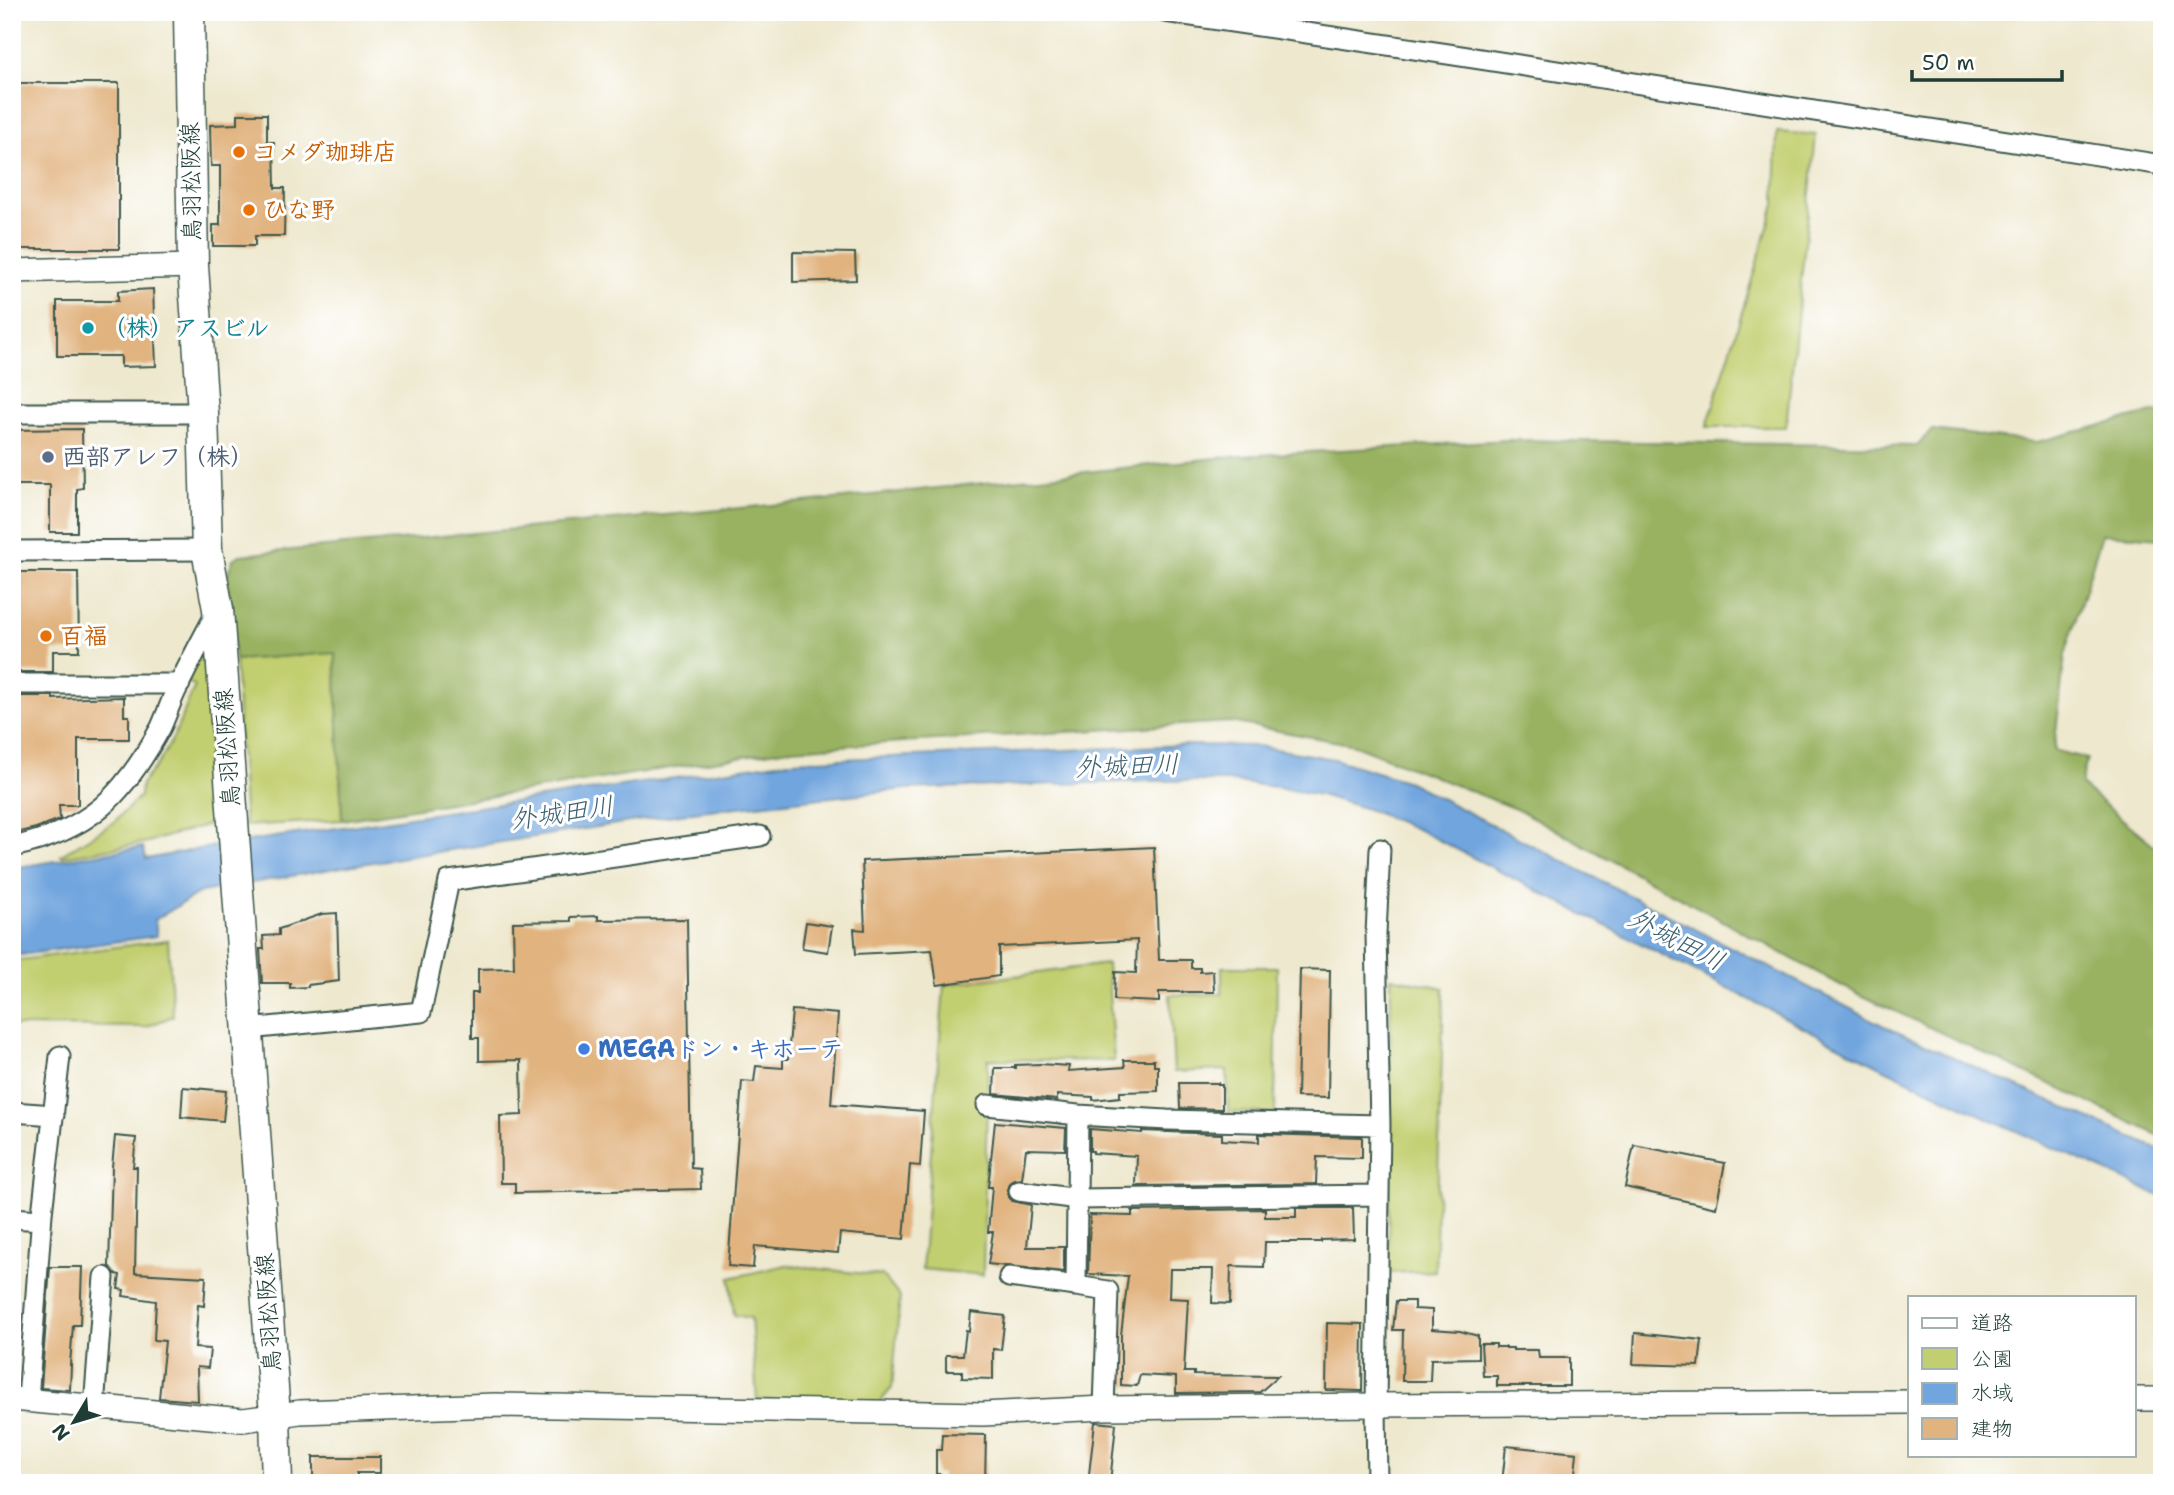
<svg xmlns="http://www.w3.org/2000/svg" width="2174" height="1495" viewBox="0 0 2174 1495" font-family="'Shantell Sans','Klee One',sans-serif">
  <rect width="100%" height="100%" fill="#fff"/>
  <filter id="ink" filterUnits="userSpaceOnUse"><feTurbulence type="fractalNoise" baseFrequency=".0143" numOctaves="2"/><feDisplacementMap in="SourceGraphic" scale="14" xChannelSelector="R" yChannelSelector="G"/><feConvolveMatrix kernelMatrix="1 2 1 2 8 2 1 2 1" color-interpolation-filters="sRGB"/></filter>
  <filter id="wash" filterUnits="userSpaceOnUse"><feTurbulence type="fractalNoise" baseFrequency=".00686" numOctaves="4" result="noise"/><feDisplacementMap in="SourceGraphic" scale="28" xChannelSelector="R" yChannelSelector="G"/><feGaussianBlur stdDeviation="1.57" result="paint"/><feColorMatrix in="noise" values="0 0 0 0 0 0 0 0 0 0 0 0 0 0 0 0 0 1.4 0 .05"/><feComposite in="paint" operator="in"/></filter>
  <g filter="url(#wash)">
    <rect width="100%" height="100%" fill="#eee8ce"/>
    <path fill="#c2cf70" stroke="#708652" stroke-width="2" d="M1777,132L1816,135L1786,427H1707L1775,204Z
      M206,644L221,821L148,842L62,857L61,855L113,823L140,796L141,784L160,761L174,736L195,686L187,682Z
      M335,653L342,820L245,826L235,660Z
      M168,940L173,1016L146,1027L12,1026V961Z
      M1107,964L1114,1061L988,1059L983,1275L922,1269L944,985Z
      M1222,967H1277L1275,1113L1228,1112L1227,1070L1174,1072L1170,995L1222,994Z
      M1391,977L1444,988L1435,1271L1388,1273Z
      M786,1265L883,1276L900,1297L892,1388L879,1403L757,1400L751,1318L734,1315L730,1278Z"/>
    <path fill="#99b262" stroke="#5c784b" stroke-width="2" d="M2153,412L2162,413V538L2102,534L2065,655L2054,750L2087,759L2081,785L2162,852V1137L1844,987L1523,812L1355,745L1230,722L790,749L342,820L335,653L235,660L227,575L233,559L240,555L835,499L1225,457L1508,440L1916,446L1932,430L2037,442Z"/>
    <path fill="#71a5de" stroke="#487189" stroke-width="2" d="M1187,745L1258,746L1334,759L1409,782L1886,1027L2162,1151V1197L1981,1115L1885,1069L1419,830L1367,809L1320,795L1276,787L1228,781H1152L906,789L700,811L354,865L201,892L155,920L157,936L12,956V868L143,847L146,859L221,845L790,761Z"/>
    <g id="blocks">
      <path fill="#e1b37f" d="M12,83H119V249H12Z
        M238,114H267V142H274L275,188H285L284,236H255V246H213V225H220V166H211L210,125L238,124Z
        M793,252L855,253L856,280L793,282Z
        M153,289L156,366L121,367V356H57V301H118V291Z
        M82,429L83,488L77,489V532H50V485H12V430Z
        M12,572H78L79,651H53V672H12Z
        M12,696H53V699L124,697V716H129V739H78V805H59L60,819L36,828L12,834Z
        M1154,847L1159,960H1191V968H1200V972L1213,971L1214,992H1159V1002L1114,1000L1115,972L1136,973L1137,940L999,947V976L937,985L932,950L856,954L854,929L865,930L862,861Z
        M337,913L339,981L308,985V987L290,988V983H262L260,949H264L263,936L279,935V929L322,914Z
        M598,916V920L687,919L691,1168L700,1169L701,1189L515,1193V1183H501L500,1116L522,1115L521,1060L479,1061V1038H472V993H478V969L514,968L513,922L571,921V917Z
        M806,922L832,926L828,952L802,948Z
        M1300,969L1330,970L1328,1098L1297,1097Z
        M792,1010L838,1014L831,1104L924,1111L920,1166L910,1165L904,1239L840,1233L838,1253L755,1246L753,1268L728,1266L742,1081L754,1082L756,1066L783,1068V1059H788Z
        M1124,1060H1154V1066H1158V1091L1120,1092V1097L1093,1100V1097L1057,1095V1100L994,1094L995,1068H1015V1065L1040,1064L1069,1066L1068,1071L1125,1067Z
        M1179,1083H1218V1085H1222V1109L1180,1108Z
        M183,1087L226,1091L223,1121L181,1117Z
        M995,1122L1066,1128L1065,1150L1026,1149L1022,1179L1014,1180L1009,1184L1007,1190L1008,1196L1012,1201L1031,1205L1027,1247H1064V1272L988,1264L993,1232H988L992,1187H988Z
        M1090,1129L1142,1133V1131L1222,1134V1140L1259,1142V1134L1362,1137V1158L1317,1157L1316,1184L1136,1186L1137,1156L1093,1153V1151H1090Z
        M115,1136L136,1138L133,1167H137L135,1273L206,1277L204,1306L198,1305L195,1348L210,1349L208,1368L197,1367L198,1401L159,1398L165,1341L154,1340L156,1301L123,1296L124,1290L118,1289L120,1275L116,1274L109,1266L112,1167Z
        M1634,1145L1725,1163L1716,1208L1625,1187Z
        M1296,1208H1353L1354,1239L1321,1240V1242H1265L1264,1267L1231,1266L1230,1304L1212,1303L1213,1269H1170L1169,1298L1188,1299L1184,1372H1194V1375L1278,1376L1260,1392L1176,1393V1377L1140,1375L1137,1386L1121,1385V1335L1128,1276L1088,1274L1090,1215L1132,1216V1211L1265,1209V1217H1296Z
        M50,1267H82L80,1325H73L70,1365H71L70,1390L41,1388Z
        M1396,1301H1414V1309L1432,1310V1329L1460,1331L1478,1336V1358L1431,1359L1430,1381H1402L1403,1330H1393Z
        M971,1312L1005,1316L1001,1350L993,1349V1379L962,1378V1371H946V1355H963L966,1330L969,1331Z
        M1327,1323L1363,1324L1362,1391L1326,1390Z
        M1635,1333L1702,1340L1699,1366L1633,1364Z
        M1481,1344H1496V1347H1506V1348H1513V1350H1538L1539,1358H1569V1386H1497V1376H1483Z
        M1095,1422L1116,1424L1110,1483H1088Z
        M942,1434L986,1435L985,1483H941V1474H936V1450H941Z
        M1506,1446L1577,1453L1574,1483H1502Z
        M313,1457H380V1473H357V1483H313Z"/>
    </g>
  </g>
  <g filter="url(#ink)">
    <use href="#blocks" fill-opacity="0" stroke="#3e574b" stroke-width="2"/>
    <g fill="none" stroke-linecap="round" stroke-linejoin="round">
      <g stroke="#3e574b" stroke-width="23">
        <path id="minor" d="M1165,12L1448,54L2162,165
          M12,413H203
          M12,551L207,550
          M12,684H180
          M12,847C90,831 124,795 161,727C166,716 170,704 175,693C188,665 203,638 217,611
          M248,1029L421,1012L449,881L760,836
          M987,1105L1078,1115
          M12,1112L54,1115
          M1019,1191L1078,1199L1379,1195
          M12,1218L41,1220
          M1009,1277L1076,1286
          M28,1400L42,1214L60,1056
          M94,1407L104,1277
          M1104,1408L1108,1291L1076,1286L1078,1115L1167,1120L1380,1125
          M1377,1483L1376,1405L1380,1125L1376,934L1380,849"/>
      </g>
      <g stroke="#3e574b" stroke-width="26">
        <path id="tertiary" d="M12,271L193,266
          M12,1399L243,1420L300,1412L495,1405L983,1414L1104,1408L1376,1405L1910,1402
          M2134,1399H2162"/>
      </g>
      <g stroke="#3e574b" stroke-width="33">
        <path id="primary" d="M189,12L193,266L203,413L207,550L218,609L275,1416L277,1483"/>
      </g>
      <use href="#minor" stroke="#fff" stroke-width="19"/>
      <use href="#tertiary" stroke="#fff" stroke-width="23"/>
      <use href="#primary" stroke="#fff" stroke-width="30"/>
    </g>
  </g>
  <g fill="#e8710a" stroke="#fff" stroke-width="2.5">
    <circle cx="239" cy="152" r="7"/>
    <circle cx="249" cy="210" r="7"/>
    <circle cx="46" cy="636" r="7"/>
  </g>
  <circle fill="#0f9aa8" stroke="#fff" stroke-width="2.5" cx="88" cy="328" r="7"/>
  <circle fill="#5c6f8a" stroke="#fff" stroke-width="2.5" cx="48" cy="457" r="7"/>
  <circle fill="#3f7fe0" stroke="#fff" stroke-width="2.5" cx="584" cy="1049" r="7"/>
  <g text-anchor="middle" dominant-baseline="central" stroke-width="6" stroke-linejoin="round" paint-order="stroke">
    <g font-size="24" font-weight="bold" fill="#c56008" stroke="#fff" text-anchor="start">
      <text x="253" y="152">コメダ珈琲店</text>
      <text x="263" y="210">ひな野</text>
      <text x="60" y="636">百福</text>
    </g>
    <g font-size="24" fill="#1f3d34" stroke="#fff">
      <text transform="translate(191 182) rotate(-91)">鳥羽松阪線</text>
      <text transform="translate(227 748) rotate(-94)">鳥羽松阪線</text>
      <text transform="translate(268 1313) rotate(-94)">鳥羽松阪線</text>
    </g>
    <g font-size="24" font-weight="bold" fill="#0d838f" stroke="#fff" text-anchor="start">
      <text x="102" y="328">（株）アスビル</text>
    </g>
    <g font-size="24" font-weight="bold" fill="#4e5e75" stroke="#fff" text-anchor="start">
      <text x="62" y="457">西部アレフ（株）</text>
    </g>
    <g font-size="24" font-weight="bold" fill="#366cbe" stroke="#fff" text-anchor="start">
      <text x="598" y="1049">MEGAドン・キホーテ</text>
    </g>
    <g font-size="26" font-style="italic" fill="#3c6170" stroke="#fff">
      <text transform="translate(1127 765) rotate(-2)">外城田川</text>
      <text transform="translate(562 812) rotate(-8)">外城田川</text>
      <text transform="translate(1677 939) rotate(27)">外城田川</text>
    </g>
  </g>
  <rect width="2174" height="1495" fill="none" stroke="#fff" stroke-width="42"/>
  <rect x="1908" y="1296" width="228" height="161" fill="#ffffff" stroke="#a5b1ae" stroke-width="2"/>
  <rect x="1922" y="1318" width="35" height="10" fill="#ffffff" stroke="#a5b1ae" stroke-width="2"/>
  <text x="1971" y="1330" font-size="21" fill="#1f3d34">道路</text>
  <rect x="1922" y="1348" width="35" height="21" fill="#c2cf70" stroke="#a5b1ae" stroke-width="2"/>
  <text x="1971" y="1366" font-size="21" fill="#1f3d34">公園</text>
  <rect x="1922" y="1383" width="35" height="21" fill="#71a5de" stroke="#a5b1ae" stroke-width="2"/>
  <text x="1971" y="1400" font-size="21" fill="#1f3d34">水域</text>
  <rect x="1922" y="1418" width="35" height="21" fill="#e1b37f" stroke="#a5b1ae" stroke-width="2"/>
  <text x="1971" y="1436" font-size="21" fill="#1f3d34">建物</text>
  <g transform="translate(74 1422) rotate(232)" stroke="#ffffff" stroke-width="5" paint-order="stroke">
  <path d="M0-5L12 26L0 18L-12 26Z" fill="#1f3d34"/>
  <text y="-10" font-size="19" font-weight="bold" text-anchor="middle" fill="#1f3d34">N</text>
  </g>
  <path d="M1912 70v10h150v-10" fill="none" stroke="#1f3d34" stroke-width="3.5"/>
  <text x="1922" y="70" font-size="21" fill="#1f3d34" stroke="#ffffff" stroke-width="5" paint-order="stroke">50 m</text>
</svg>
